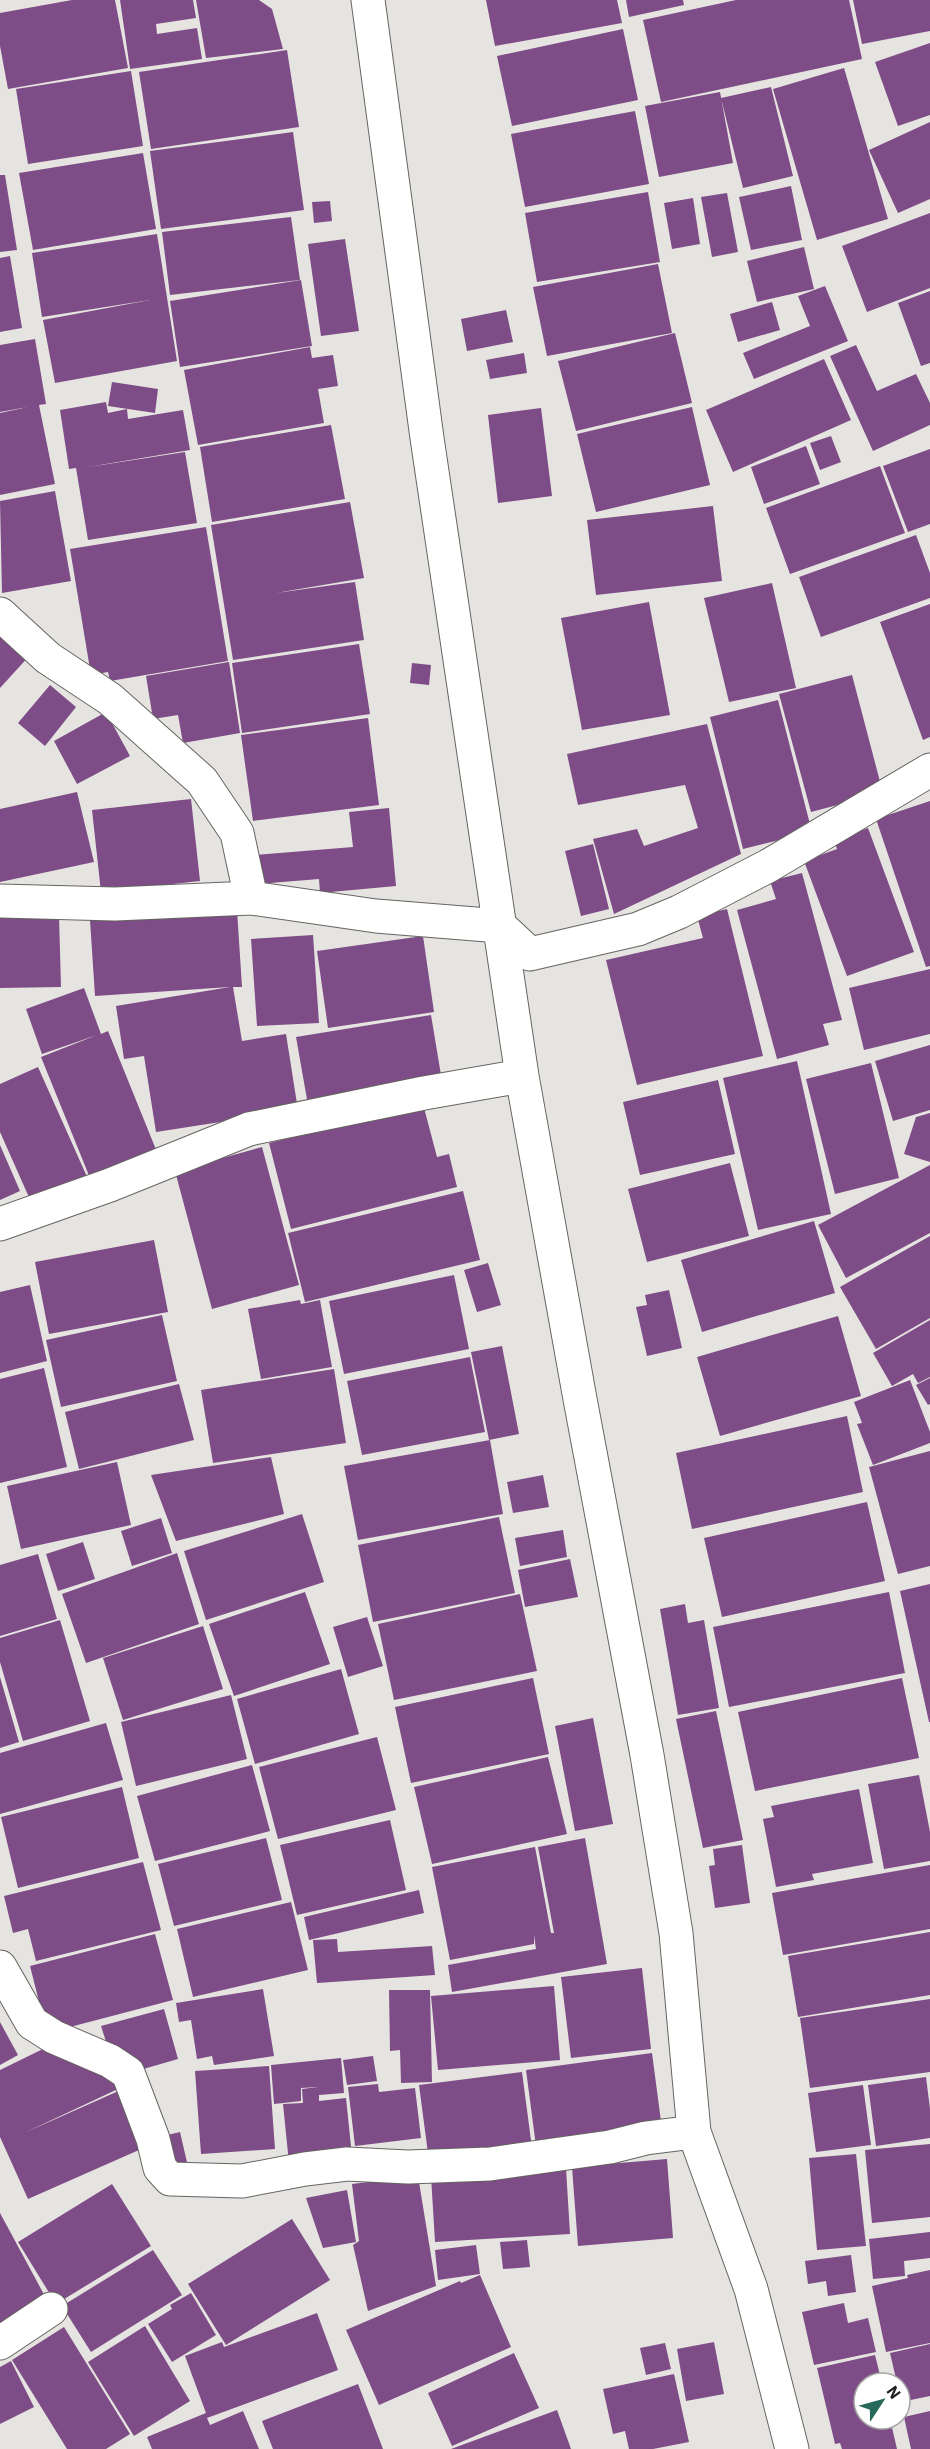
<svg xmlns="http://www.w3.org/2000/svg" width="930" height="2449" viewBox="0 0 930 2449" font-family="'IBM Plex Sans',sans-serif">
  <rect width="100%" height="100%" fill="#e6e4e1"/>
  <path fill="#7e4c86" d="M72,0H115L128,68L8,89L0,46V13Z
    M120,0H193L196,18L156,24L157,34L197,28L202,59L130,69Z
    M196,0H259L272,9L283,49L206,58Z
    M486,0H617L622,23L495,46Z
    M626,0H683L684,5L629,17Z
    M736,0H849L862,59L661,102L643,20Z
    M853,0H930V31L862,44Z
    M623,29L638,100L512,126L497,56Z
    M930,43V115L898,126L875,62Z
    M287,50L299,127L151,149L139,72Z
    M844,68L888,219L817,240L773,89Z
    M131,71L143,146L28,164L16,89Z
    M771,87L793,176L743,188L721,98Z
    M720,92L733,163L659,177L645,106Z
    M635,111L649,184L525,207L511,134Z
    M930,122V199L898,213L869,150Z
    M293,132L304,210L161,229L150,151Z
    M143,153L156,229L33,250L19,173Z
    M0,175H5L17,250L0,252Z
    M791,186L802,240L751,250L739,197Z
    M648,192L660,262L537,282L525,213Z
    M727,193L738,252L712,257L701,197Z
    M693,198L700,244L672,249L664,203Z
    M330,201L332,221L314,223L312,202Z
    M930,213V288L867,312L842,246Z
    M291,217L300,280L170,295L162,232Z
    M157,234L177,361L55,383L43,320L150,300L42,317L32,253Z
    M345,239L359,331L321,336L308,244Z
    M804,247L814,289L757,302L747,261Z
    M10,256L22,328L0,332V258Z
    M658,264L672,333L547,356L533,287Z
    M301,280L312,346L180,367L170,301Z
    M825,286L848,341L754,379L743,353L810,326L798,296Z
    M930,291V363L921,366L898,303Z
    M772,302L780,330L738,342L730,314Z
    M506,310L513,342L467,351L461,319Z
    M675,333L692,403L576,431L558,361Z
    M35,339L46,404L39,405L55,484L0,495V413L28,407L0,412V345Z
    M856,345L877,391L916,374L930,403V425L873,451L830,356Z
    M310,347L312,358L333,355L338,386L318,389L324,423L198,445L184,370Z
    M524,353L527,373L490,379L486,360Z
    M824,359L851,420L733,472L706,410Z
    M112,382L158,389L155,413L108,406Z
    M106,402L108,413L127,409L128,419L183,410L190,450L82,468L185,452L197,523L88,540L76,468L69,469L60,410Z
    M692,407L710,485L596,512L577,434Z
    M541,408L552,496L498,503L488,415Z
    M331,425L345,499L212,522L200,447Z
    M831,436L841,462L820,470L810,443Z
    M806,446L820,484L764,504L751,467Z
    M930,449V524L908,532L883,466Z
    M880,466L905,533L790,574L766,508Z
    M55,491L71,581L2,593L0,501Z
    M350,502L364,578L276,593L355,582L364,640L233,660L211,525Z
    M713,506L722,581L596,595L587,520Z
    M206,527L228,661L110,681L108,672L91,675L70,549Z
    M916,535L930,573V598L821,637L799,577Z
    M772,583L796,688L729,702L704,598Z
    M649,602L670,715L582,730L561,618Z
    M930,604V737L923,740L880,622Z
    M0,624L31,654L0,688Z
    M359,644L370,714L242,733L232,663Z
    M229,662L240,733L183,743L178,715L153,719L146,676Z
    M412,663L431,665L429,685L410,683Z
    M852,675L883,793L811,812L779,694Z
    M50,685L76,707L45,746L18,723Z
    M778,700L812,832L743,849L710,717Z
    M106,712L130,756L77,784L54,741Z
    M368,718L379,805L253,821L241,735Z
    M707,724L741,854L614,914L593,839L637,829L644,846L698,828L685,785L578,805L567,754Z
    M77,792L94,862L0,882V809Z
    M191,799L200,881L101,892L92,810Z
    M930,801V966L926,967L876,819Z
    M389,808L396,886L320,893L319,879L258,884L255,855L353,847L349,812Z
    M868,828L914,952L847,976L804,861L837,849L834,840Z
    M593,844L609,909L581,916L565,851Z
    M802,873L842,1020L823,1024L829,1045L777,1059L737,910L776,899L770,881Z
    M727,909L763,1056L637,1085L606,960L703,938L697,916Z
    M237,910L242,987H233L242,1041L286,1034L298,1110L156,1132L144,1056L124,1059L116,1006L230,987L95,996L90,920Z
    M59,916L61,987L0,988V917Z
    M313,935L319,1023L257,1026L251,939Z
    M423,936L434,1012L328,1028L317,951Z
    M930,969V1034L864,1050L849,988Z
    M84,988L101,1034L108,1031L157,1152L90,1178L41,1057L97,1035L42,1054L26,1009Z
    M431,1015L442,1081L308,1105L296,1037Z
    M930,1045V1110L893,1121L875,1061Z
    M797,1061L831,1214L758,1230L723,1078Z
    M871,1063L899,1178L835,1194L806,1079Z
    M38,1067L88,1179L32,1204L0,1132V1084Z
    M718,1080L735,1154L640,1175L623,1102Z
    M423,1104L437,1157L449,1154L457,1187L291,1229L269,1143Z
    M930,1113V1162L904,1154L916,1117Z
    M0,1145L20,1191L0,1200Z
    M262,1147L299,1285L212,1309L175,1171Z
    M730,1163L749,1236L647,1262L628,1189Z
    M930,1165V1233L846,1278L818,1225Z
    M463,1191L480,1260L305,1302L288,1233Z
    M814,1221L835,1293L702,1332L681,1260Z
    M930,1236V1318L876,1349L840,1287Z
    M154,1240L168,1312L49,1334L35,1262Z
    M488,1263L501,1305L477,1312L464,1270Z
    M454,1275L469,1349L344,1374L329,1301Z
    M30,1285L47,1361L0,1373V1292Z
    M669,1290L682,1348L647,1356L636,1307L647,1305L645,1295Z
    M300,1300L301,1304L320,1300L332,1367L261,1379L248,1309Z
    M162,1315L177,1381L61,1407L46,1340Z
    M838,1316L861,1396L720,1436L697,1357Z
    M930,1320V1377L918,1383L913,1374L892,1386L873,1353Z
    M502,1346L519,1434L489,1440L471,1352Z
    M470,1357L485,1432L362,1455L347,1381Z
    M44,1368L67,1467L0,1483V1379Z
    M334,1369L346,1443L213,1463L201,1390Z
    M930,1378V1404L928,1405L916,1385Z
    M910,1380L930,1432V1443L873,1465L857,1424L862,1423L854,1402Z
    M179,1384L194,1440L79,1469L65,1412Z
    M847,1416L863,1492L692,1529L676,1453Z
    M490,1440L503,1514L358,1540L344,1466Z
    M930,1451V1566L898,1574L869,1467Z
    M271,1457L284,1514L176,1541L151,1475Z
    M117,1462L131,1525L21,1549L7,1486Z
    M543,1475L549,1507L513,1513L507,1482Z
    M867,1502L885,1581L722,1617L704,1538Z
    M302,1514L324,1582L206,1620L184,1551Z
    M499,1517L515,1593L373,1622L358,1545Z
    M161,1518L172,1553L132,1566L121,1531Z
    M563,1530L567,1557L520,1566L515,1538Z
    M83,1542L95,1579L58,1591L46,1554Z
    M177,1553L199,1624L86,1663L62,1594Z
    M38,1554L57,1619L0,1636V1565Z
    M570,1559L578,1597L525,1607L518,1570Z
    M930,1584V1722H929L900,1591Z
    M305,1592L330,1664L234,1696L209,1624Z
    M889,1592L905,1673L729,1707L713,1627Z
    M520,1594L537,1671L394,1700L378,1624Z
    M685,1604L688,1623L704,1620L719,1708L678,1715L660,1609Z
    M367,1617L383,1666L348,1677L333,1627Z
    M60,1620L90,1721L23,1741L0,1662V1638Z
    M203,1626L223,1689L123,1720L103,1658Z
    M341,1669L359,1734L255,1764L237,1699Z
    M0,1677L19,1742L0,1748Z
    M533,1678L549,1754L411,1783L395,1707Z
    M902,1678L919,1758L755,1791L738,1712Z
    M231,1695L247,1759L136,1786L121,1722Z
    M716,1711L743,1840L703,1848L676,1719Z
    M593,1718L613,1824L575,1831L555,1726Z
    M106,1723L123,1780L0,1814V1753Z
    M377,1737L396,1810L278,1839L259,1767Z
    M548,1757L567,1834L432,1864L414,1787Z
    M252,1765L270,1831L155,1861L137,1796Z
    M919,1775L930,1832V1861L884,1869L868,1784Z
    M122,1787L139,1858L18,1888L1,1817Z
    M859,1789L873,1863L812,1874L814,1880L776,1887L763,1819L774,1817L771,1806Z
    M390,1820L406,1890L297,1915L280,1845Z
    M266,1838L282,1900L174,1926L158,1864Z
    M585,1838L607,1964L452,1992L448,1965L536,1949L534,1935V1944L450,1960L432,1867L535,1847L551,1933H554L538,1847Z
    M742,1845L750,1903L715,1908L709,1866L715,1865L713,1849Z
    M143,1862L161,1930L36,1961L28,1929L13,1933L4,1896Z
    M930,1865V1929L783,1955L772,1893Z
    M419,1890L424,1913L309,1940L304,1917Z
    M291,1902L308,1970L193,1997L177,1929Z
    M930,1932V1995L798,2017L788,1956Z
    M155,1934L173,2000L47,2033L30,1966Z
    M337,1939L338,1952L432,1946L435,1975L317,1983L313,1940Z
    M642,1968L651,2049L571,2058L561,1977Z
    M554,1986L560,2060L438,2070L431,1996Z
    M263,1989L274,2056L214,2065L212,2056L197,2059L191,2020L179,2022L176,2003Z
    M389,1990H430L432,2082L401,2083L400,2050L390,2051Z
    M930,1999V2072L810,2088L800,2018Z
    M164,2009L178,2059L133,2072L110,2054L101,2026Z
    M0,2022L18,2055L0,2065Z
    M47,2047L100,2058L118,2089L24,2133L123,2089L148,2146L28,2199L0,2137V2070Z
    M652,2053L662,2129L536,2146L526,2070Z
    M373,2056L377,2081L347,2085L343,2060Z
    M341,2058L344,2093L319,2095V2101L346,2098L352,2156L289,2163L283,2104L303,2103L302,2089L318,2087L301,2088V2101L274,2104L271,2065Z
    M269,2066L275,2149L201,2154L195,2071Z
    M522,2072L532,2148L429,2161L419,2085Z
    M926,2077L930,2109V2138L876,2146L868,2085Z
    M378,2084L379,2092L415,2088L421,2138L355,2146L348,2087Z
    M863,2085L871,2145L816,2152L808,2093Z
    M180,2132L189,2171L168,2175L159,2137Z
    M930,2144V2217L872,2223L865,2150Z
    M856,2154L866,2246L817,2250L809,2158Z
    M667,2159L673,2238L578,2246L572,2167Z
    M566,2168L570,2234L435,2242L431,2176Z
    M418,2176L436,2286L368,2311L353,2245L359,2241L352,2184Z
    M112,2184L151,2246L56,2304L18,2242Z
    M347,2190L356,2242L323,2248L306,2198Z
    M0,2213L47,2300L0,2325Z
    M292,2219L330,2280L226,2345L188,2284Z
    M930,2232V2258L904,2261L905,2276L873,2279L869,2239Z
    M527,2240L530,2267L503,2269L500,2242Z
    M476,2245L480,2274L438,2280L435,2250Z
    M153,2250L182,2295L91,2352L62,2306Z
    M851,2255L856,2292L828,2296L826,2281L808,2284L805,2261Z
    M930,2270V2343L886,2352L872,2286L908,2278L907,2275Z
    M480,2275L511,2347L379,2405L346,2330L460,2281L461,2283Z
    M191,2293L216,2335L172,2362L148,2324L172,2309L170,2305Z
    M844,2303L848,2323L868,2318L876,2352L814,2365L802,2312Z
    M317,2313L338,2370L207,2418L210,2425L243,2411L259,2449H152L147,2437L206,2413L185,2356L222,2342L224,2347Z
    M145,2326L190,2401L134,2436L88,2362Z
    M64,2327L130,2434L106,2449H67L12,2360Z
    M714,2342L724,2394L686,2401L677,2349Z
    M665,2343L671,2369L646,2375L640,2348Z
    M930,2344V2396L901,2402L900,2383H897L890,2353Z
    M514,2353L539,2408L452,2446L428,2393Z
    M875,2355L882,2383H864V2419H890L897,2449H842L840,2443L835,2444L817,2368Z
    M11,2361L34,2407L0,2424V2367Z
    M674,2374L689,2442L653,2449H629L625,2431L613,2434L603,2389Z
    M358,2384L383,2449H273L262,2421Z
    M557,2410L571,2449H451Z
    M930,2411V2449H911L904,2417Z"/>
  <g fill="none" stroke-linecap="round" stroke-linejoin="round">
    <g stroke="#666462" stroke-width="35">
      <path id="minor" d="M368,0L427,438L522,1076L580,1399L647,1755L676,1933L694,2132L751,2289L792,2449
        M0,614L48,658L110,699L202,781L237,833L251,898
        M0,901L115,904L251,898L376,916L500,926L530,954L638,929L679,912L768,866L930,770
        M0,1224L110,1185L249,1129L424,1093L522,1076
        M0,1967L32,2023L54,2037L110,2061L128,2073L153,2139L160,2168L170,2179L242,2181L305,2169L347,2164L408,2167L490,2164L610,2147L646,2138L694,2132
        M0,2343L51,2309"/>
    </g>
    <use href="#minor" stroke="#fff" stroke-width="33"/>
  </g>
  <g transform="translate(882 2401) rotate(54)"><circle r="28" fill="#ffffff" stroke="#a6a6a5" stroke-width="1.5"/>
  <path d="M0-4.5L10 22L0 15L-10 22Z" fill="#276a5a"/>
  <text y="-9" font-size="16" font-weight="bold" text-anchor="middle" fill="#21201f">N</text>
  </g>
</svg>
